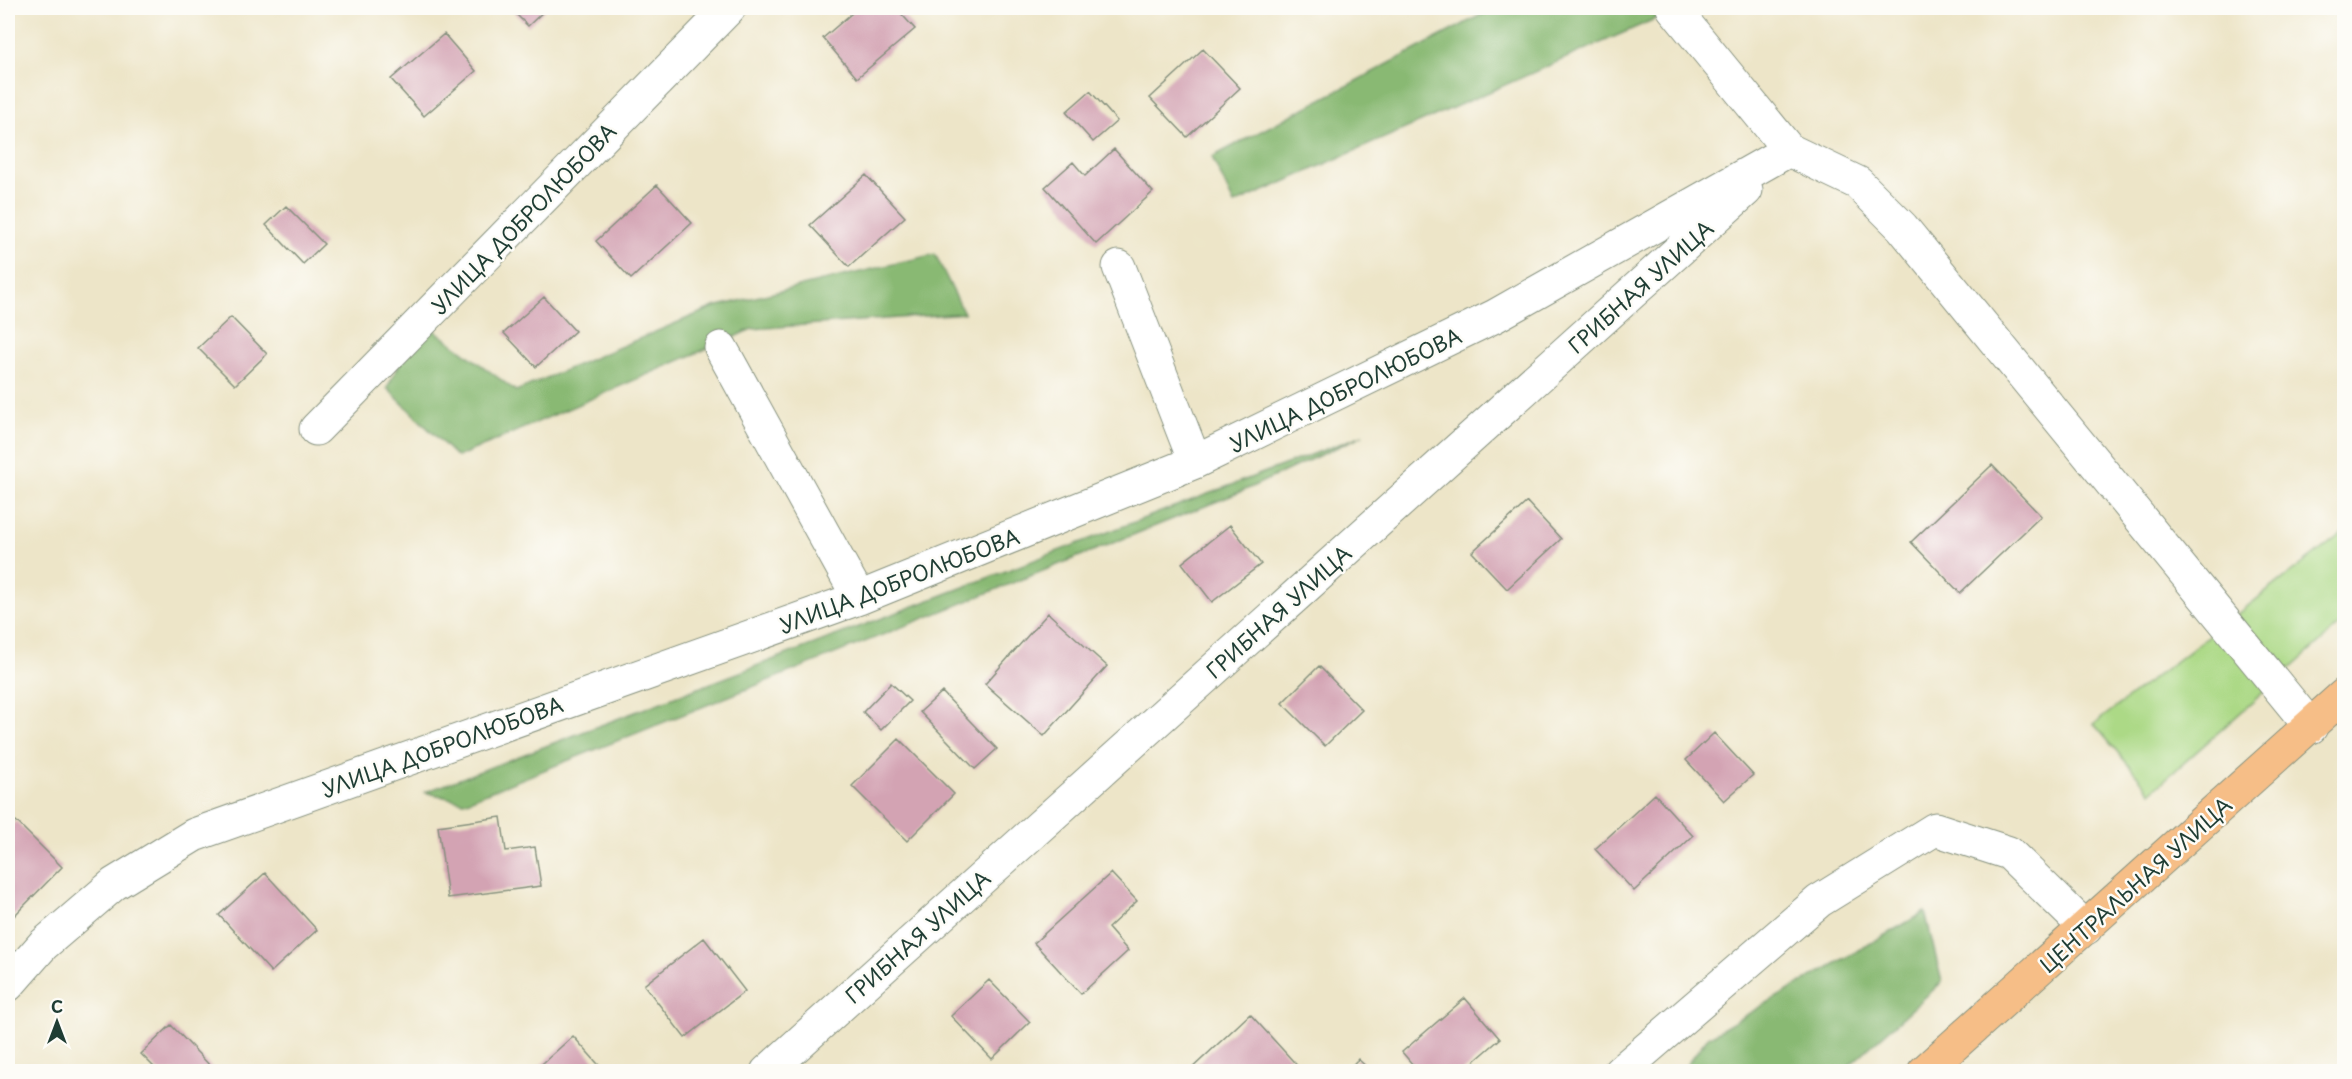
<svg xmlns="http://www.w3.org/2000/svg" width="2352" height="1079" viewBox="0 0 2352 1079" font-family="'Playpen Sans',sans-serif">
  <rect width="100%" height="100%" fill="#fdfcf7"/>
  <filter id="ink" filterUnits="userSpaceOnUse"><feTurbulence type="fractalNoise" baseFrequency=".0167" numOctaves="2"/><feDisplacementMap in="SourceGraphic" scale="12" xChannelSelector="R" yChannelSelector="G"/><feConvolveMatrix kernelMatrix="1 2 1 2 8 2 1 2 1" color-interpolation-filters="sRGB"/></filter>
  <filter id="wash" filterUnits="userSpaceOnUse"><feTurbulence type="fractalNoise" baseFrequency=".008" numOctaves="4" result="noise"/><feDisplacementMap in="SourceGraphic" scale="24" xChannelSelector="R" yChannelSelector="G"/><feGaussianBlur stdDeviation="1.35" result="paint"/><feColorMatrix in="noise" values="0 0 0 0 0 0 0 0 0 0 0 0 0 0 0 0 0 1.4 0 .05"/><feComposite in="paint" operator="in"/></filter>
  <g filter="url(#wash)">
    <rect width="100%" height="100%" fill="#ede5c8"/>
    <path fill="#acd986" stroke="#668b5d" stroke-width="1.5" d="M2344,532V621L2151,792L2094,724Z"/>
    <path fill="#89b973" stroke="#547b54" stroke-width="1.5" d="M1494,8H1680L1234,204L1212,157Z
      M935,254L964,313L752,329L457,457L387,388L422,321L516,391L714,307Z
      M1363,435L1243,491L464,802L425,792Z
      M1925,912L1942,982L1843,1071H1682L1708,1037Z"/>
    <g id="blocks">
      <path fill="#d3a3b3" d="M510,8H547L528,26Z
        M858,8H896L915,29L857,78L823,38Z
        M444,34L476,71L424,116L391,79Z
        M1203,49L1240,88L1187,137L1150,98Z
        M1090,91L1117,121L1093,142L1066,112Z
        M1114,149L1153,192L1096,244L1045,187L1073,162L1085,176Z
        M866,175L905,217L849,267L810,225Z
        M657,185L692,223L631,279L596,241Z
        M286,206L324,244L303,264L266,225Z
        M544,297L575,331L536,367L504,333Z
        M231,317L267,354L235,385L198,348Z
        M1992,465L2041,516L1960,593L1911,542Z
        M1527,502L1561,539L1507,589L1472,552Z
        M1230,525L1261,564L1212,602L1182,563Z
        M1048,613L1107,666L1044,736L985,684Z
        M1319,666L1362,710L1325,746L1282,703Z
        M891,683L910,701L881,730L863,712Z
        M942,692L997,749L975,769L920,712Z
        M1714,733L1753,775L1724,801L1686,760Z
        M899,739L954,794L907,841L852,786Z
        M1655,794L1693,836L1634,891L1595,849Z
        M501,817L506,851L535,847L541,886L448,898L438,826Z
        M16,821L62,867L14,916L8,910V830Z
        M265,873L317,930L271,972L219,915Z
        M1111,873L1137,901L1108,928L1128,951L1081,994L1034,943Z
        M704,938L745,991L685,1038L644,985Z
        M989,980L1030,1022L992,1059L951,1016Z
        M1465,998L1500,1039L1462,1072H1419L1402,1052Z
        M1250,1014L1303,1072H1188Z
        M171,1025L216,1072H159L141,1054Z
        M573,1036L605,1072H533Z
        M1358,1059L1372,1072H1346Z"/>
    </g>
  </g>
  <g filter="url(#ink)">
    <use href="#blocks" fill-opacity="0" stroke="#86917e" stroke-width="1.5"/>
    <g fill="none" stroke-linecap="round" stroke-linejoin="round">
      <g stroke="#86917e" stroke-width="35">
        <path id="minor" d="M1673,8L1789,150L1858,183L1902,227L2311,727
          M1119,267L1195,462
          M721,348L859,598
          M316,429L729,8
          M8,985L43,945L114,884L194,835L859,598L1195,462L1495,316L1789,150
          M767,1072L1746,190
          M1620,1072L1819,901L1935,829L2009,853L2086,928"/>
      </g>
      <g stroke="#86917e" stroke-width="35">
        <path id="major" d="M1924,1072L2344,695"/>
      </g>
      <use href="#minor" stroke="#fff" stroke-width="33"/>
      <use href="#major" stroke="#f6be87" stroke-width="33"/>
    </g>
  </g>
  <g text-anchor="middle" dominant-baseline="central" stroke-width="5" stroke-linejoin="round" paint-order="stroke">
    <g font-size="21" fill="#1f3d34" stroke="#fdfcf7">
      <text transform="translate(523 218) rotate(-46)">УЛИЦА ДОБРОЛЮБОВА</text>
      <text transform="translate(1640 286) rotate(-42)">ГРИБНАЯ УЛИЦА</text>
      <text transform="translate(1345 389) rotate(-26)">УЛИЦА ДОБРОЛЮБОВА</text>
      <text transform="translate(899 580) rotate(-21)">УЛИЦА ДОБРОЛЮБОВА</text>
      <text transform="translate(1278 611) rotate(-42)">ГРИБНАЯ УЛИЦА</text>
      <text transform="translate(442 746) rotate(-20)">УЛИЦА ДОБРОЛЮБОВА</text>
      <text transform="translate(2135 884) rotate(-42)">ЦЕНТРАЛЬНАЯ УЛИЦА</text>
      <text transform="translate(917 936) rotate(-42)">ГРИБНАЯ УЛИЦА</text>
    </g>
  </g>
  <rect width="2352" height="1079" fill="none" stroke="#fdfcf7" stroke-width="30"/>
  <g transform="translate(57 1022)" stroke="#fdfcf7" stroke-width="4.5" paint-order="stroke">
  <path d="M0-4.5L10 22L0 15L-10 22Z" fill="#1f3d34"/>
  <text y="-9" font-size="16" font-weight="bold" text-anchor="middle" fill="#1f3d34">С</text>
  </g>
</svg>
